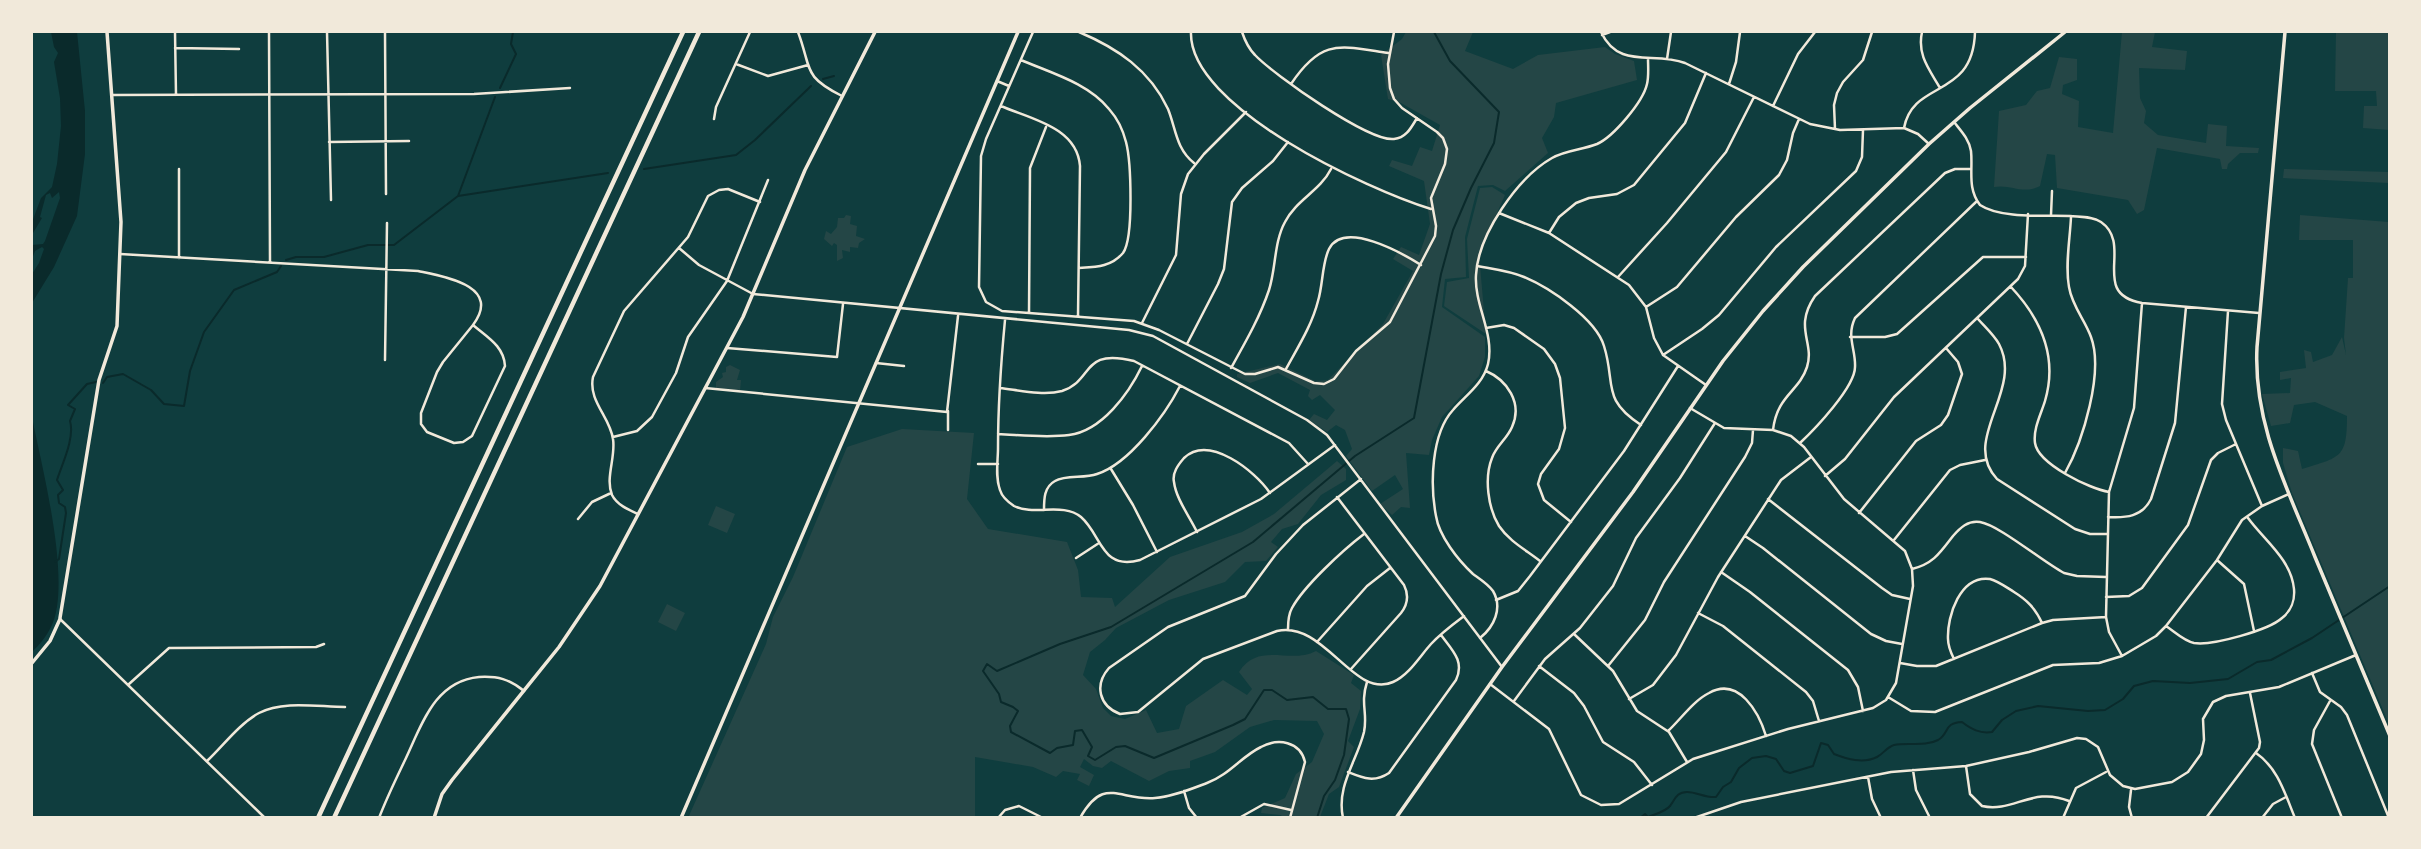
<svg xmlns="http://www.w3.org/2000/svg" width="2421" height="849" viewBox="0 0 2421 849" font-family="'Open Sans',sans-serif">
  <rect width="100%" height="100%" fill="#0f3d3e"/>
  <path fill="#244646" d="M1406,32H1473L1465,51L1513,69L1538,55L1605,47L1615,54L1634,61L1637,80L1556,103L1554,117L1542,138L1548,153L1505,191L1493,185L1478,186L1465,237L1466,277L1445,279L1442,307L1485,337V357L1479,376L1442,417L1432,440L1429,455L1406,453L1410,508L1401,507L1392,515L1380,504L1403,489L1395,475L1372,491L1346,456L1352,449L1345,430L1336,425L1327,432L1309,420L1314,414L1327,420L1335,410L1320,395L1312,400L1308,396L1310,390L1278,373L1250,383L1237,377V374L1280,364L1315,381L1328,380L1383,324L1413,271L1393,259L1401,247L1419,255L1430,224L1424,181L1389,166L1392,160L1412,166L1420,147L1432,151L1440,125L1401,103L1388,99L1381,55L1402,39Z
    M2122,32H2155L2152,47L2187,51L2185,70L2139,68L2140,98L2146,111L2144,123L2158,135L2206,143L2208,124L2227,126L2226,146L2259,148L2258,153H2240L2228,164L2227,169H2222L2220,159L2157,148L2144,210L2137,214L2128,200L2057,188L2055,155L2047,154L2040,186C2022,195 2012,184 1994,187L1999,111L2026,105L2037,91L2050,88L2059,57L2077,59V80L2063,85L2062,94L2079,101L2078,127L2113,133Z
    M2336,32H2389V130L2363,128L2364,106H2377L2376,91H2335Z
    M2284,169L2389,172V183L2283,178Z
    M1492,187L1505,195L1479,254L1486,334L1444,306L1447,282L1469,278L1467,239L1480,188Z
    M846,215L851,216L850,224L857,226L856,236L865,239L859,243L858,248L850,247V252L842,250L843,258L837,261V245L834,243L832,246L824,239L826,231L831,234L837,227L838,218H844Z
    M2300,215L2389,222V724L2292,493L2283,463V448L2298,451L2302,469C2340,457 2347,459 2347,416L2315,402L2294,405L2290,423L2271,426L2262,394L2290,393L2291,378L2280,380V372L2306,368L2304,350L2311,352L2313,362L2332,355L2342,337L2346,355L2344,338L2348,278H2353V240H2299Z
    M730,365L740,370L737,380H741L740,391L716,388V382L723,377L722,373L726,372V367Z
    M902,429L974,433L967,499L988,529L1067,542L1078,570L1081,597L1112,598L1115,607L1170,557L1242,532L1274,514L1337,461L1346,469V480L1321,495L1298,524L1282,529L1271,542L1278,547L1266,561L1245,562L1225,582L1169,600L1116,628L1105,640L1090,652L1083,675L1096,689L1103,708L1111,716L1125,719L1146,710L1157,733L1179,729L1186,706L1223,680L1247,695L1252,689L1239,672C1259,641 1290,665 1316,651L1354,675L1351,683L1361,691L1360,709L1348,741L1354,747L1339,787L1329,794L1320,817H1284L1280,815L1261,813L1262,808L1285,798L1296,774L1312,762L1324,734L1317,721L1274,720L1250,727L1215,752L1190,761V768L1169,771L1149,781L1111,761L1102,768L1093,766L1084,759L1080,767L1094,775L1089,786L1077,780L1080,774L1063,771L1056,777L1033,767L975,757V817L688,818L766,644L773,617L793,577L847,447Z
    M716,506L735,514L727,533L708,525Z
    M667,604L685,613L676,631L658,622Z"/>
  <path fill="#0a2a2b" d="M51,32H77L85,111V154L77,216L54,267L32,303V274L39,263L44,249L42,247L35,251L32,259V245L43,244L45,241L60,198L59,192L52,198L50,193L46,195L40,217L42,218L33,233L32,244V222L41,198L52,187L57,164L61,126L60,98L54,62L58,53L54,47Z
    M32,417C41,464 73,584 51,627C46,637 40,644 32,652Z"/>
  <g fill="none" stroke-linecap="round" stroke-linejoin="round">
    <path stroke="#0a2a2b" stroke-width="2" d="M823,79L834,76
      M500,88L516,54L511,44L513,32
      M644,169L736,155L755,140L811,86
      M458,196L608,173
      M286,260L296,257H324L368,245H394L458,196L495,97
      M103,383L107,377L123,374L151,390L164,404L184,406L190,371L204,332L234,290L277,272L281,266
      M55,562L59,559L66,513L65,507L59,503L58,495L63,490L57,480C62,464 75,438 70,421L75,409L68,405L87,384L96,382
      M1317,818L1324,796L1335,780L1344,755L1349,719L1346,709H1328L1313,697L1287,700L1272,690H1264L1245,719L1233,725L1154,758L1125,746L1116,747L1095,760L1088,756L1092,747L1082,730L1075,731L1073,745L1057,748L1050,753L1011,732L1010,726L1018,711L1013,707L1001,702L999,694L983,671L987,664L997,671L1060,644L1111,627L1253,542L1355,456L1414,418L1441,274L1453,230L1471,188L1494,143L1499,112L1450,61L1434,32
      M1640,818L1645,814L1648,817C1655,814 1665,812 1670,806C1675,800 1676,792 1687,792C1697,792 1705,798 1716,797L1723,787L1731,782L1739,768L1752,758L1766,756L1776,759L1784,771L1790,773L1813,766L1821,743L1828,745L1834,754C1847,759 1863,764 1877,757C1883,754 1887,747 1894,745C1908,742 1925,747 1938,740C1950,733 1943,723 1962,722C1971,729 1980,734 1992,732L2002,720L2016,711L2038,706L2088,711L2105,710L2123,699L2134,686L2153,681L2190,683L2228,679L2257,662L2271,660L2312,638L2390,586"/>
    <path stroke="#f1e9da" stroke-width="2.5" d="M175,32L176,95
      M269,32L270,262
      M327,32L331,200
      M385,32L386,194
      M798,32C812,69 802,76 842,96
      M1033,32L986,139L981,156L979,287L986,302L1002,311L1134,321L1159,330L1245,374H1255L1278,367L1314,383L1324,384L1334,379L1356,351L1390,322L1435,236L1436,226L1431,198L1445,164L1447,149L1443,138L1437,132L1402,108L1394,99L1390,88L1388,64L1394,32
      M1079,32C1117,48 1150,70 1168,109C1176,129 1176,149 1194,163
      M1191,32C1188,107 1369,190 1431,209
      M1242,32C1245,41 1248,48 1255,55C1274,75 1369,142 1394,139C1406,138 1411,128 1417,118
      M1601,32C1619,70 1653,51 1685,63L1810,124L1840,130L1904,128L1918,134L1929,144
      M1922,32C1917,55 1929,69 1940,88
      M1602,35L1610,32
      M175,48L239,49
      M1667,59L1671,32
      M1021,60C1051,73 1088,83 1109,109C1117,118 1123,130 1126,142C1131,161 1134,238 1123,253C1111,267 1096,267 1079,268
      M736,64L768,76L808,65
      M997,81L1009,86
      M1291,84C1322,38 1339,46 1389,53
      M1729,84L1736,62L1740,32
      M112,95L474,94L570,88
      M1001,106C1031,119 1077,127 1080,166L1078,316
      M1773,106L1798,54L1815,32
      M714,119L716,107L750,32
      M1954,122C1961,131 1969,139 1971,151C1973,170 1967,188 1980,205C2001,219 2045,215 2070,216C2080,217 2092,216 2101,222C2134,245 2089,294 2142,303L2259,313
      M1904,128C1913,79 1973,100 1975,32
      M1835,129L1834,105L1837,93L1843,82L1863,60L1872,32
      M329,142L409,141
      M1499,213L1549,233L1629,285L1646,307L1654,338L1663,355L1706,385
      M2051,215L2052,191
      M1549,233L1559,217L1576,203L1589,198L1617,194L1634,185L1685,123L1706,73
      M679,248L699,265L753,294L1129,330L1153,336L1307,420L1327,435L1502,667
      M120,254L418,271C446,277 502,286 473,325
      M179,258V169
      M1477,266C1493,269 1510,271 1524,277C1550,288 1596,319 1604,346C1616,384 1601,399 1641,425
      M1618,277L1667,223L1726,152L1754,97
      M2011,287C2041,319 2058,357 2045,401C2041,414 2033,429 2035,443C2038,464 2090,489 2109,492
      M1646,307L1677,287L1736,217L1779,175L1787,160L1793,133L1799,119
      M2228,311L2222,404L2226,420L2262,506
      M1029,313L1030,168L1046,127
      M1978,319C1985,327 1994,335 1999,344C2024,391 1960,439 1997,479L2075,529L2090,534H2107
      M1005,320C1001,362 998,405 998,448C998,461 995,477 1000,490C1002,497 1008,502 1014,506C1034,516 1063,502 1081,517C1102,535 1101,571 1140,560L1261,499L1335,445
      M1142,323L1176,255L1181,194L1188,174L1204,154L1246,112
      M473,325C487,337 504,346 505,366L472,436L463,442L454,443L427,432L421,424V413L437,372L443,362Z
      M1486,328L1504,325L1514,328L1544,349L1555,364L1560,378L1565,428L1559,449L1541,474L1538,484L1544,500L1571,522
      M1850,337H1885L1897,334L1983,257H2026
      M1187,344L1218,284L1224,269L1232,202L1242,188L1273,161L1288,142
      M727,348L837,357L843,304
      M1663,355L1702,329L1719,315L1776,247L1856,171L1862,157L1863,130
      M385,360L387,223
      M876,363L904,366
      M1231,368C1245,343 1260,317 1269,290C1276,268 1274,242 1285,222C1296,200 1320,191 1331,169
      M1286,369C1298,347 1312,325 1318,301C1323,285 1322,263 1329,249C1344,220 1402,253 1421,265
      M1486,371C1507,380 1523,403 1512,427C1507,439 1496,446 1492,458C1484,478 1488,508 1499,526C1509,541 1526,550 1540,561
      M705,388L947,412L958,316
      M1000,388C1018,390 1043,396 1062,391C1095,380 1080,348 1134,361L1289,443L1308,464
      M948,411V430
      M1773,430C1777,395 1799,392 1807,367C1815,342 1793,328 1815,296L1945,173L1955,169H1971
      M998,434C1021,435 1046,438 1069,435C1102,431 1129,393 1142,366
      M613,437L637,431L652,417L676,373L688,337L727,281L768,180
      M1800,443C1815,429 1855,387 1855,367C1856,349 1846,337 1855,318L1977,201
      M978,464H998
      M1111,469L1133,505L1157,552
      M2065,473C2083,441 2104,372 2091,337C2085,320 2072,306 2069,287C2065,265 2070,239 2071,217
      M1825,476L1845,459L1894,397L2018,279L2025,266L2028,214
      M1361,479L1303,525L1276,554L1245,596L1168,627L1109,668C1094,685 1099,706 1120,714L1138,712L1203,659L1277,631C1324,620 1354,700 1393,682C1409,675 1420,656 1431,644C1441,633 1452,625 1464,616
      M1337,497L1404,585C1409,595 1408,604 1401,613L1351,669
      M1768,499L1882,588L1892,595L1910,599
      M1044,510C1044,499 1044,487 1055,481C1066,474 1084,479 1097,474C1129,464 1165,415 1180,386
      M1859,513L1916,441L1941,425L1948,415L1962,374L1958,362L1946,348
      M638,514C629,510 617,505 612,495C605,478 616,457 613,439C610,417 588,401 593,377L624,311L688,237L708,196L719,190L728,189L760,202
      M2108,517C2126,518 2142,517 2151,499L2175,423L2186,307
      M578,519L592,502L611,493
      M1197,532C1190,517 1176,499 1174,482C1172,473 1178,465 1184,458C1209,434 1255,471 1270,493
      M1745,536L1763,548L1871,634L1886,641L1902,644
      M1894,540L1950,470L1960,465L1985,460
      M1076,558L1099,543
      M2217,560L2244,584L2254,631
      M1912,569C1933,564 1940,553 1953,536C1960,528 1968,520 1980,522C1999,525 2043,562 2064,573L2077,576L2106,577
      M1721,572L1750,592L1848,670L1858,687L1863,711
      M2106,597L2129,596L2142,588L2188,525L2211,460L2218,453L2236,444
      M1496,600L1518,591L1530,576L1624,451L1678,366
      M1698,613L1723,626L1806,692L1813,701L1819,721
      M2166,626C2175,632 2184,641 2194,643C2212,646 2269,630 2282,618C2291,611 2295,600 2294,589C2291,559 2264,540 2248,518
      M1288,629C1288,622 1288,615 1292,608C1304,586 1343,550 1364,534
      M1574,634L1613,671L1637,711L1669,732L1687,762
      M1480,638C1494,627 1503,608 1493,591C1488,584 1480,579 1473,574C1458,560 1439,536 1436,516C1430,485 1431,434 1453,410C1466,395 1483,384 1488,364C1495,334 1474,305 1476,275C1478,235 1517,178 1552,158C1566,150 1582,150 1597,144C1613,137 1643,102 1647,84C1649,76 1648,66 1648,58
      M1317,642L1367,586L1390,568
      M2122,656L2109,632L2106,617L2109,492L2134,408L2142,303
      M1954,659C1951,653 1948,646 1948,639C1947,616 1960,575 1990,579C1998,581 2006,587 2014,592C2027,600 2035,608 2042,623
      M1900,663L1917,666H1936L2042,623L2053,620L2106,617
      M1539,666L1574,693L1584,706L1603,742L1634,762L1652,785
      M1608,666L1645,620L1664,582L1745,457L1752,443L1753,430
      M2312,673L2320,692L2341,707L2347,715L2389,818
      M129,684L169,648L316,647L324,644
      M1490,684L1549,729L1581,795L1601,805L1619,804L1693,759L1788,729L1873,708L1886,700L1896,683L1913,586L1912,569L1905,551L1844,499L1804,447L1791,436L1773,430L1724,428L1690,408
      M1888,697L1911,711L1935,712L2053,665L2099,663L2122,656L2156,636L2166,626L2217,560L2242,520L2262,506L2289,494
      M1629,699L1653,685L1676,655L1718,577L1781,480L1811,457
      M1514,701L1545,659L1580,628L1613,586L1636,538L1680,478L1715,423
      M2330,701L2314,730L2312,744L2342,818
      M1668,731C1681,719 1693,701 1709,693C1739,676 1759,713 1766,736
      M2256,753C2278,768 2285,794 2295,818
      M207,761C223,746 239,724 259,713C283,700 319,707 345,707
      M1966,766L1970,794L1982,806C2013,813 2033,786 2069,801
      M1913,770L1916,790L1930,818
      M1348,772C1363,778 1374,783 1389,773L1456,680C1465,661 1452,650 1441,635
      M1868,777L1872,799L1881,818
      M2131,790L2129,807L2132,818
      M1184,791L1189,808L1197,818
      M379,818C387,797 397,777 406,758C422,724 435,681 479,677C498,676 509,679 524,691
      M895,818H913
      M998,818L1005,810L1019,806L1043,818
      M1080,818C1104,775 1119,801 1155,798C1172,797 1191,789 1207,783C1229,775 1242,756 1261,747C1278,738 1300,741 1305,762L1290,818
      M1239,818L1264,804L1291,810
      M1343,818C1336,786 1357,761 1364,732C1368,713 1360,704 1367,682
      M1694,818L1741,802L1891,772L1966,766L2029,752L2077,738L2086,739L2098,747L2110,775L2123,786L2135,789L2172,782L2188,772L2201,754L2204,740L2203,719L2213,702L2226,696L2279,687L2356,655
      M2063,818L2076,788L2106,772
      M2206,818L2259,748L2260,742L2250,693
      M2262,818L2273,804L2286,797"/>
    <path stroke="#f1e9da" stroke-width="2.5" d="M60,619L265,818"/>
    <path stroke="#f1e9da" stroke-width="3.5" d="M2285,32L2257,347C2253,424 2287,487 2315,557C2340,617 2365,676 2390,736
      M60,618L99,380L117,326L121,222L107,32
      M32,663L50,641L60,619
      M434,818L442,794L452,780L559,647L600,586L743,317L805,170L875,32
      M1396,818L1502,667L1633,492L1723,361L1763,311L1803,267L1929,144L1970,108L2065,32"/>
    <path stroke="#f1e9da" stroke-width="3.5" d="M681,818L1018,32"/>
    <path stroke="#f1e9da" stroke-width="4.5" d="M318,818L683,32
      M334,818L699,32"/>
  </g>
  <rect width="2421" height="849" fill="none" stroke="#f1e9da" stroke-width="66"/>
</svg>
